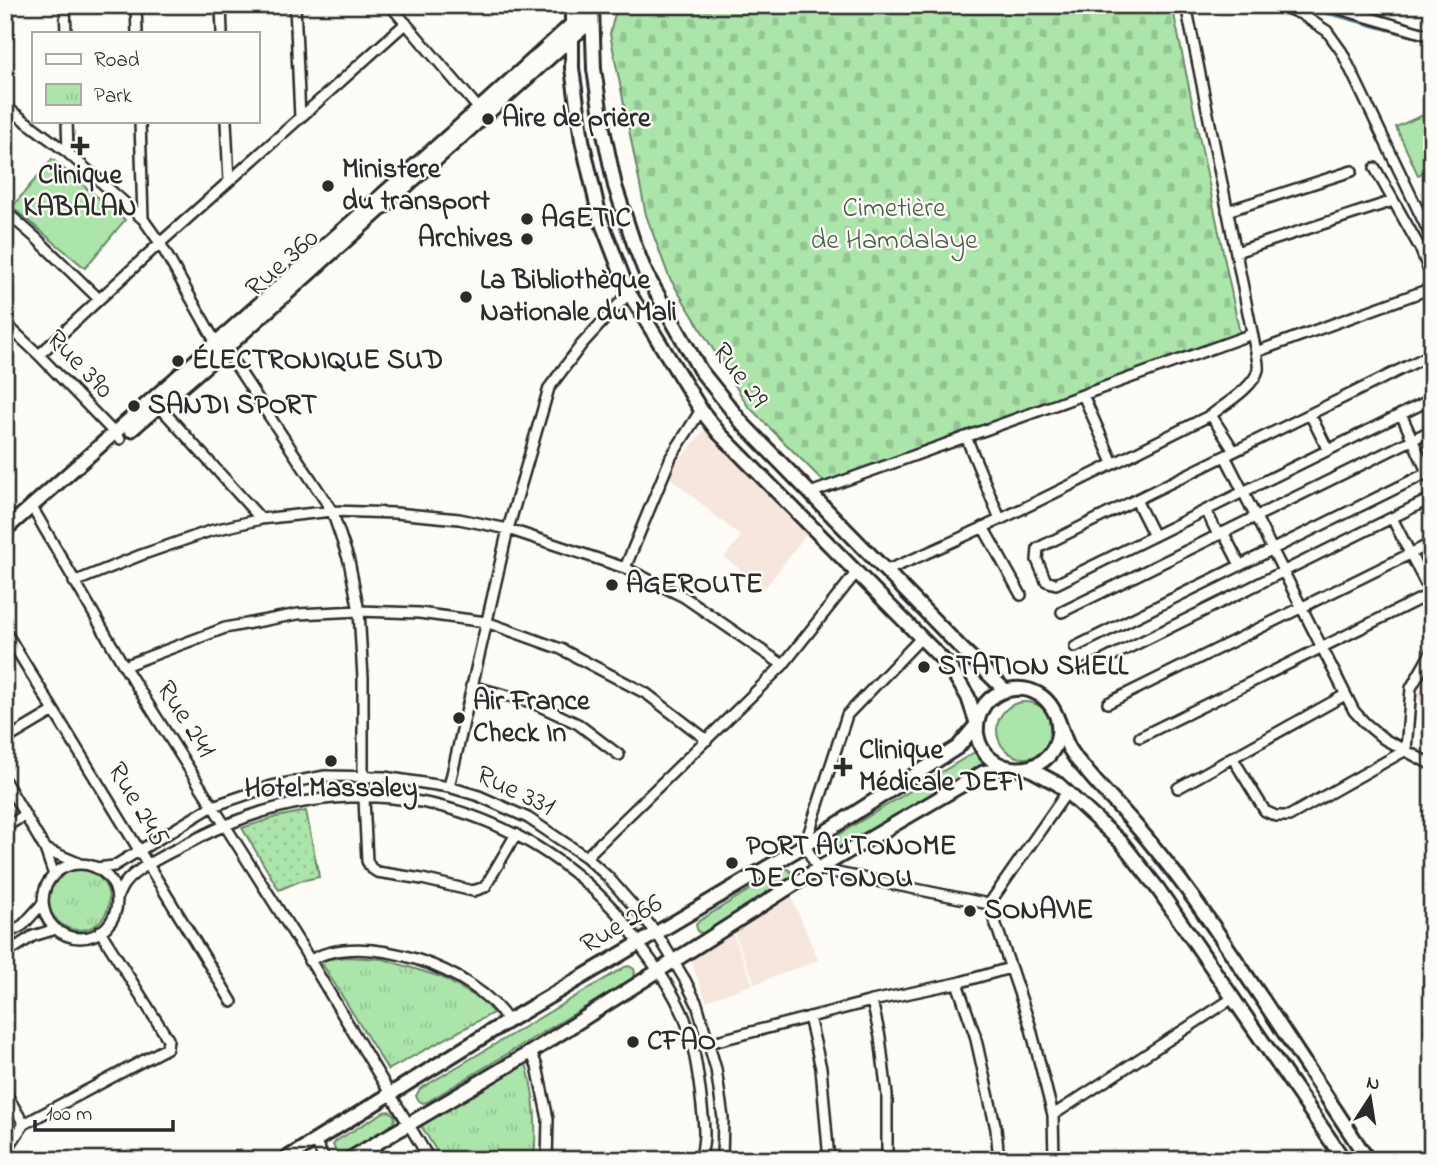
<svg xmlns="http://www.w3.org/2000/svg" width="1437" height="1165" viewBox="0 0 1437 1165" font-family="'Indie Flower',sans-serif">
  <defs>
    <pattern id="cemetery-stones" width="16" height="16" patternUnits="userSpaceOnUse" patternTransform="scale(1.75)"><rect width="16" height="16" fill="#abe5aa"/><path d="M2 7V4a2 2 0 0 1 4 0v3zM10 15v-3a2 2 0 0 1 4 0v3z" fill="#93c592"/></pattern>
    <pattern id="park-tufts" width="24" height="20" patternUnits="userSpaceOnUse" patternTransform="scale(1.75)"><rect width="24" height="20" fill="#abe5aa"/><path d="M3 7l-1-3M5 7V3M7 7l1-3M15 17l-1-3M17 17v-4M19 17l1-3" fill="none" stroke="#93c592"/></pattern>
    <pattern id="garden-dots" width="8" height="8" patternUnits="userSpaceOnUse" patternTransform="scale(1.75)"><rect width="8" height="8" fill="#abe5aa"/><path d="M2 2h.1M6 6h.1" fill="none" stroke="#93c592" stroke-width="1.8" stroke-linecap="round"/></pattern>
  </defs>
  <rect width="100%" height="100%" fill="#fdfcf7"/>
  <filter id="ink" filterUnits="userSpaceOnUse"><feTurbulence type="fractalNoise" baseFrequency=".0143" numOctaves="2"/><feDisplacementMap in="SourceGraphic" scale="14" xChannelSelector="R" yChannelSelector="G"/><feConvolveMatrix kernelMatrix="1 2 1 2 8 2 1 2 1" color-interpolation-filters="sRGB"/></filter>
  <g filter="url(#ink)">
    <path fill="#f7e6de" d="M707,427L808,532L765,588L724,557L741,537L667,475Z
      M1432,668V721L1417,696Z
      M792,898L818,960L755,984L733,930Z
      M732,932L753,984L706,1001L690,958Z"/>
    <path fill="#abe5aa" stroke="#6b886a" stroke-width="2" d="M1432,111V169L1418,175L1396,127Z
      M52,159L125,220L85,268L12,207Z
      M997 730a28 28 0 1 1 56 0a28 28 0 1 1-56 0Z
      M978,750L986,763L844,849L839,850L835,848L832,841L836,836Z
      M783,869C790,868 793,872 792,879L705,934L698,932L696,925L699,921Z
      M629,966L634,969L635,973L632,979L427,1102L423,1103L418,1100L416,1096L420,1089L625,967Z
      M384,1112C390,1110 394,1113 395,1119L392,1125L344,1154L336,1152L333,1145L336,1141Z"/>
    <path fill="url(#cemetery-stones)" stroke="#6b886a" stroke-width="2" d="M617,5H1172L1240,334L824,482L747,405L669,277L646,215L610,34Z"/>
    <path fill="url(#park-tufts)" stroke="#6b886a" stroke-width="2" d="M49 900a30 30 0 1 1 60 0a30 30 0 1 1-60 0Z
      M347,957L383,959L441,977L483,1001L493,1013L388,1070L321,962L328,959Z
      M526,1063C535,1094 537,1128 534,1160H442L420,1124Z"/>
    <path fill="url(#garden-dots)" stroke="#6b886a" stroke-width="2" d="M306,811L319,877L300,881L279,890L242,828L276,817Z"/>
    <g fill="none" stroke-linecap="round" stroke-linejoin="round">
      <path stroke="#5e8c98" stroke-width="2.5" d="M1308,5L1322,12L1432,42"/>
      <g stroke="#2b2b2b" stroke-width="14">
        <path id="minor" d="M65,5L66,33
          M136,5L137,33
          M221,5L222,33
          M295,5L300,118
          M390,5L479,109
          M1279,5L1301,14L1327,31L1342,52L1432,239
          M1326,5L1432,36
          M5,106L68,153L143,219L160,243L216,343
          M67,121L68,153
          M140,121L143,219
          M226,121L229,181
          M1375,168L1420,248L1432,278
          M5,211L36,238L99,299
          M1227,211L1352,171
          M1236,252L1393,201
          M5,323L39,355L120,439
          M225,349L332,511L349,561L359,611L363,678V777L367,861L371,868L377,872L422,879L473,891L485,887L516,834
          M1256,352L1432,288
          M1432,354L1038,548L1037,560L1046,581L1056,584L1432,399
          M39,355L160,243L406,23
          M1083,395L1113,463
          M159,406L261,519
          M1310,414L1328,450
          M1401,414L1432,483
          M1211,415L1234,451
          M966,437L1000,519
          M1225,456L1354,711L1366,724L1384,739L1432,765
          M810,493L1252,334
          M1136,500L1154,536
          M1206,510L1218,535
          M36,514L124,666L302,947L430,1160
          M1392,518L1432,596
          M983,527L1021,595
          M1223,532L1240,565
          M625,568L671,457L701,410
          M885,571C996,525 1103,468 1211,415C1225,404 1254,387 1258,370C1259,365 1257,358 1256,352L1186,5
          M74,582L141,555L210,531L261,519L332,511L395,513L459,519L508,529L625,568L684,597L783,665
          M1062,612L1432,430
          M5,631L232,1002
          M921,638L847,715L805,845L818,869L989,904
          M1075,647L1427,473
          M124,666L225,628L298,614L359,611L419,613L486,622L561,649L647,694L707,740
          M1088,668L1432,498
          M471,686L531,702L578,724L619,755
          M1108,703L1432,543
          M1140,737L1430,594
          M5,740L54,711
          M1232,757L1265,811L1276,816H1289L1406,750L1411,688L1432,651
          M5,781L45,849L54,875
          M449,787L508,529L549,388L582,344L629,293
          M1178,788L1345,695
          M5,827L25,815
          M45,849L78,863
          M586,857L783,665L856,573
          M43 901a37 37 0 1 1 74 0a37 37 0 1 1-74 0Z
          M96,868L114,866L213,806L272,786L325,776L384,777L449,787L479,796L528,818L586,857L608,877L656,932L685,980L697,1004L716,1069L723,1118L722,1160
          M117,898C119,893 121,888 124,884C137,866 180,848 200,837C346,763 505,793 616,912C627,924 635,938 644,951C659,971 676,996 685,1019C695,1047 699,1078 702,1107C703,1116 704,1125 704,1133C704,1142 702,1151 701,1160
          M989,904L1030,1025L1053,1115L1054,1160
          M989,904L1067,792
          M5,935L23,925L43,903
          M5,954L33,936L56,929
          M309,961C363,928 477,970 508,1021
          M957,983L975,1035L996,1129L999,1160
          M872,1001L880,1037L887,1095V1160
          M809,1017L821,1068L829,1160
          M709,1043L872,1001L957,983L1010,968
          M531,1052L537,1066L548,1119L547,1160
          M5,1092L24,1124
          M1053,1115L1233,998
          M315,1141L325,1160
          M5,1152L24,1124L167,1048L168,1039L100,931"/>
      </g>
      <g stroke="#2b2b2b" stroke-width="18">
        <path id="major" d="M572,5V68L582,140L600,218L629,293L701,410L719,433L949,666L968,697L977,724
          M592,5L594,69L603,129L615,186L634,244L646,274L700,370L743,424L961,648L1005,690
          M131,430L225,349L571,38L592,21
          M5,530L479,109L592,6
          M1057,718C1058,723 1059,729 1058,734C1053,780 984,780 977,734C976,724 979,712 985,704C997,689 1021,684 1038,694C1058,705 1059,729 1069,748C1073,755 1079,763 1085,769C1099,787 1116,803 1131,820C1152,844 1172,869 1191,895C1216,929 1239,965 1263,1000C1298,1053 1333,1107 1368,1160
          M1028,768L1058,784L1122,843L1158,889L1344,1160
          M284,1160L508,1021L805,845L958,747L977,724
          M348,1160L531,1052L818,869L984,772L1009,769"/>
      </g>
      <use href="#minor" stroke="#fdfcf7" stroke-width="9"/>
      <use href="#major" stroke="#fdfcf7" stroke-width="12"/>
    </g>
  </g>
  <g fill="#2b2b2b" stroke="#fdfcf7" stroke-width="2.5">
    <circle cx="488" cy="119" r="7"/>
    <path d="M76.5 135.5h7v7h7v7h-7v7h-7v-7h-7v-7h7z"/>
    <circle cx="328" cy="186" r="7"/>
    <circle cx="527" cy="219" r="7"/>
    <circle cx="527" cy="239" r="7"/>
    <circle cx="466" cy="297" r="7"/>
    <circle cx="178" cy="361" r="7"/>
    <circle cx="134" cy="406" r="7"/>
    <circle cx="612" cy="585" r="7"/>
    <circle cx="924" cy="667" r="7"/>
    <circle cx="459" cy="718" r="7"/>
    <circle cx="331" cy="761" r="7"/>
    <path d="M839.5 756.5h7v7h7v7h-7v7h-7v-7h-7v-7h7z"/>
    <circle cx="732" cy="863" r="7"/>
    <circle cx="970" cy="911" r="7"/>
    <circle cx="633" cy="1042" r="7"/>
  </g>
  <g text-anchor="middle" dominant-baseline="central" stroke-width="5" stroke-linejoin="round" paint-order="stroke">
    <g font-size="28" font-weight="bold" fill="#2b2b2b" stroke="#fdfcf7" text-anchor="start">
      <text x="502" y="119">Aire de prière</text>
      <text x="342" y="170">Ministere<tspan x="342" dy="32">du transport</tspan></text>
      <text x="80" y="176" text-anchor="middle">Clinique<tspan x="80" dy="32">KABALAN</tspan></text>
      <text x="541" y="219">AGETIC</text>
      <text x="513" y="239" text-anchor="end">Archives</text>
      <text x="480" y="281">La Bibliothèque<tspan x="480" dy="32">Nationale du Mali</tspan></text>
      <text x="192" y="361">ÉLECTRONIQUE SUD</text>
      <text x="148" y="406">SANDI SPORT</text>
      <text x="626" y="585">AGEROUTE</text>
      <text x="938" y="667">STATION SHELL</text>
      <text x="473" y="702">Air France<tspan x="473" dy="32">Check In</tspan></text>
      <text x="859" y="751">Clinique<tspan x="859" dy="32">Médicale DEFI</tspan></text>
      <text x="331" y="789" text-anchor="middle">Hotel Massaley</text>
      <text x="746" y="847">PORT AUTONOME<tspan x="746" dy="32">DE COTONOU</tspan></text>
      <text x="984" y="911">SONAVIE</text>
      <text x="647" y="1042">CFAO</text>
    </g>
    <g font-size="28" fill="#4b5a4b" stroke="#fdfcf7">
      <text x="894" y="209">Cimetière<tspan x="894" dy="32">de Hamdalaye</tspan></text>
    </g>
    <g font-size="28" fill="#2b2b2b" stroke="#fdfcf7">
      <text transform="translate(283 264) rotate(-42)">Rue 360</text>
      <text transform="translate(79 365) rotate(46)">Rue 390</text>
      <text transform="translate(739 376) rotate(53)">Rue 29</text>
      <text transform="translate(185 720) rotate(57)">Rue 241</text>
      <text transform="translate(515 792) rotate(25)">Rue 331</text>
      <text transform="translate(137 805) rotate(59)">Rue 245</text>
      <text transform="translate(622 925) rotate(-31)">Rue 266</text>
    </g>
  </g>
  <rect width="1437" height="1165" fill="none" stroke="#fdfcf7" stroke-width="28"/>
  <rect x="14" y="14" width="1409" height="1137" fill="none" stroke="#2b2b2b" stroke-width="2.5" filter="url(#ink)"/>
  <rect x="32" y="32" width="228" height="91" fill="#fdfcf7" stroke="#a9a8a5" stroke-width="2"/>
  <rect x="46" y="54" width="35" height="10" fill="#fdfcf7" stroke="#a9a8a5" stroke-width="2"/>
  <text x="94" y="66" font-size="21" fill="#2b2b2b">Road</text>
  <rect x="46" y="84" width="35" height="21" fill="url(#park-tufts)" stroke="#a9a8a5" stroke-width="2"/>
  <text x="94" y="102" font-size="21" fill="#2b2b2b">Park</text>
  <g transform="translate(1370 1098) rotate(12)" stroke="#fdfcf7" stroke-width="5" paint-order="stroke">
  <path d="M0-5L12 26L0 18L-12 26Z" fill="#2b2b2b"/>
  <text y="-10" font-size="19" font-weight="bold" text-anchor="middle" fill="#2b2b2b">N</text>
  </g>
  <path d="M35 1120v10h138v-10" fill="none" stroke="#2b2b2b" stroke-width="3.5"/>
  <text x="46" y="1120" font-size="21" fill="#2b2b2b" stroke="#fdfcf7" stroke-width="5" paint-order="stroke">100 m</text>
</svg>
